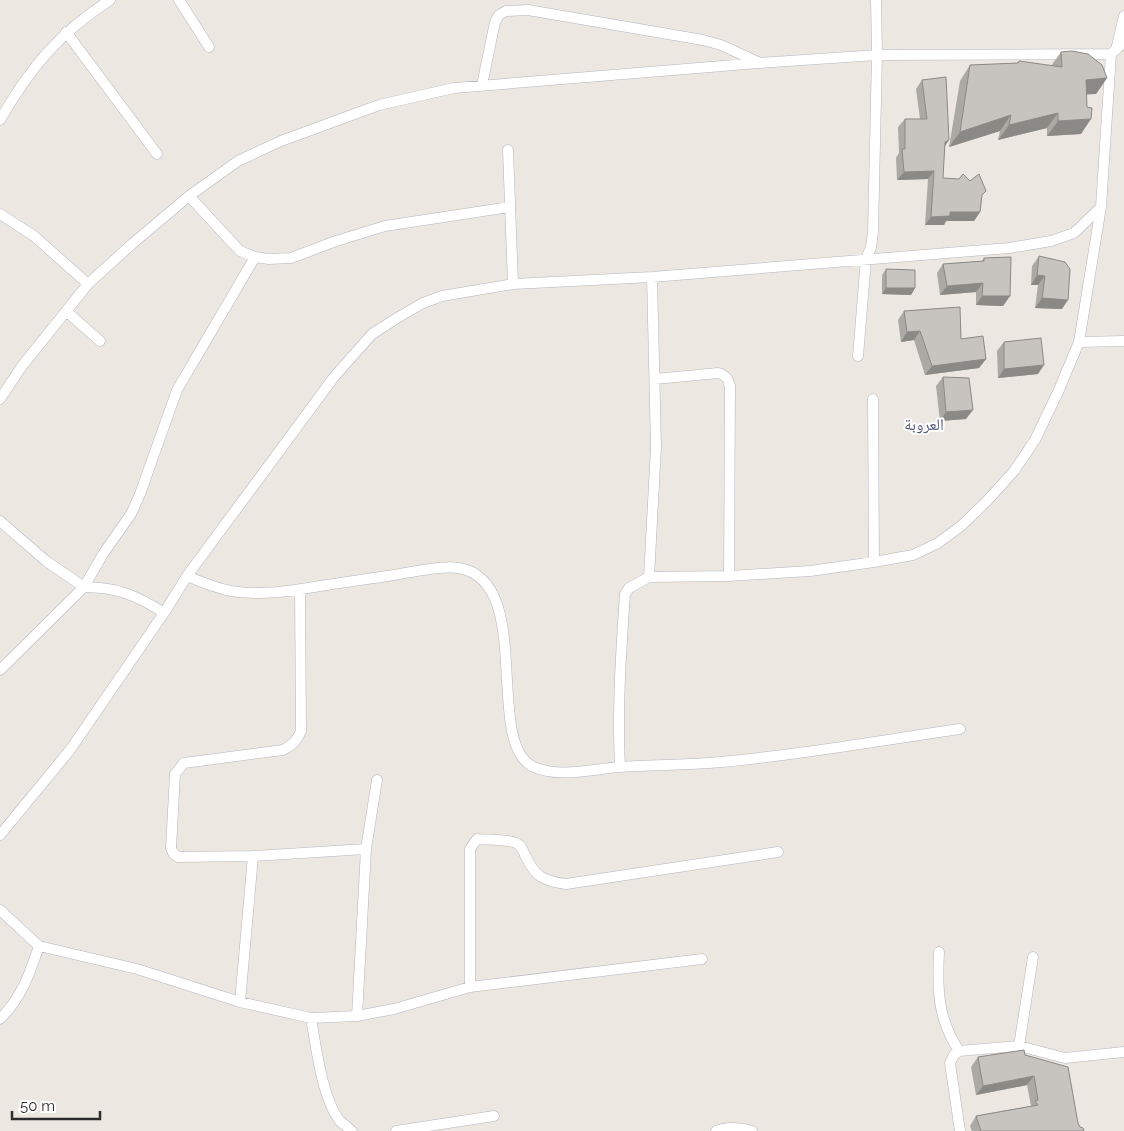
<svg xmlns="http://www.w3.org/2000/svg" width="1124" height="1131" viewBox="0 0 1124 1131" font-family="Raleway,'Noto Naskh Arabic',sans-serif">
  <rect width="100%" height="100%" fill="#ece7e0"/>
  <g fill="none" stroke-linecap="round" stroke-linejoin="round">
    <g stroke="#b3b5be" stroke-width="11">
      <path id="minor" d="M179,0L209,47
        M66,32L157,154
        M1116,50L1124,16
        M482,85L495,22L499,15L506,11L528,10L703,40L721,45L758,62
        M0,120C30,68 59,33 110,0
        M508,150L513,284
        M189,196L240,251L255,257L269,259L291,258L336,241L385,226L510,207
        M0,214L34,236L88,284
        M66,311L100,341
        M1079,342L1124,341
        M858,356L866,259L871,247L873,232L877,55L876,0
        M655,379L718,373C726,375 728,379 730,386L729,576
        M0,399L22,366L88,284L132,244L189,196L238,161L281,141L379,105L454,88L759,63L877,55L1111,54
        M873,399L874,562
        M0,521L46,561L84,587L103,554L131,514L140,494L177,390L255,257
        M187,576C201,582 216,588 231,591C260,596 291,591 320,586C345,582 369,579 394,575C412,572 442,565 459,568C535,581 484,740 532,766C558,779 592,769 620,767C650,765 679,765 709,763C793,756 877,741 960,729
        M649,577L729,576L810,571L874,562L913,555L938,543L961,526L986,502L1014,471L1035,440L1058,392L1079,342L1101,207L1111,54L1124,42
        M300,590L301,731C297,741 292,745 283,750L184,763L175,774L171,848L173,853L178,857L253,856L366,849
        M0,670L84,587C117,587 138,596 164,613
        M620,767C617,710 621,652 625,594L629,588L649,577L656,447L652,277
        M0,835L70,750L164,613L187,576L334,377L372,334L397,318L423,303L442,296L513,284L652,277L1009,248L1051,241L1074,233L1101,207
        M0,910L39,946L137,969L240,1002L311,1018L357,1016L394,1009L470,987L702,959
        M939,952C937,990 938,1019 959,1051
        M470,987V849L477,839C487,840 507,839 516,843C521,845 523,850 525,855C535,876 542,881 566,884L778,852
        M240,1002L253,856
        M357,1016L366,849L377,780
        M311,1018C316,1046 322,1099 340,1121C344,1124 348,1128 352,1131
        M0,1019C22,997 29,975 39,946
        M1019,1046L1033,957
        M396,1131L494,1116
        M716,1131C727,1126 741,1128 752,1131
        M960,1131L950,1063L954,1055L959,1051L1019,1046L1065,1058L1124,1052"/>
    </g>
    <use href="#minor" stroke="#fff" stroke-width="10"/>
  </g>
  <path fill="#aba9a4" d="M1061,52L1107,78L1096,94H1086L1081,134L1047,136V128L998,140L1000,131L949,147L960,81L970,65L1017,63L1019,61L1051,66Z
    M922,80L944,147L943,178L982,197L980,212L974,221H946L944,225H925L928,179L897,180L896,158L899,153L898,127L905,119H920L916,89Z
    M1039,256L1062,309L1035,308L1038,285H1031L1032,266Z
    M984,258L1010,296L1003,306L976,305V292L940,295L937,273L943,264L982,261Z
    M886,269L915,288L911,295L882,294V275Z
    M904,311L961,339L986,359L979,368L925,375L914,340L901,342L898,320Z
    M1004,342L1038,374L998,378L997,351Z
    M943,377L966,419L940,421L936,386Z
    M1025,1055L1078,1123L1080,1127L1084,1131H972L970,1126L976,1116L1031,1106L1027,1085L976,1095L971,1067L978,1057Z"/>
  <path fill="#8b8986" d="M1107,78L1096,94L1076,95L1086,80Z
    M1058,113L1047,128L998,140L1009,125Z
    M1011,115L1000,131L949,147L960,132Z
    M1091,119L1081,134L1047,136L1058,121Z
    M949,140L943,149L945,142Z
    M934,171L928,179L897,180L904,172Z
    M950,212H980L974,221H946L944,225H925L931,217Z
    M1037,275L1045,276L1038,285H1031Z
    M983,283L976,292L940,295L947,286Z
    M886,288H915L911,295L882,294Z
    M982,296H1010L1003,306L976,305Z
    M1042,298L1068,300L1062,309L1035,308Z
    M920,331L914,340L901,342L907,332Z
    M986,359L979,368L925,375L932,366Z
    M1044,365L1038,374L998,378L1004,369Z
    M973,410L966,419L940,421L946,412Z
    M1034,1076L1027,1085L976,1095L983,1086Z"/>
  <path fill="#c7c4bf" stroke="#8b8986" d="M1072,51L1088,54L1102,65L1107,78L1086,80L1087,107L1092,108L1091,119L1058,121V113L1009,125L1011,115L960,132L970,65L1018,63L1019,61L1062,67L1061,52Z
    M946,77L949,140L945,142L943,178L959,179L963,174L970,181L979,174L986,191L982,195L980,212H950V216L931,217L934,171L904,172L902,149H905V119H927L922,80Z
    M1039,256L1065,262L1070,269L1068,300L1042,298L1045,276L1037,275Z
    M1011,257L1010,296H982L983,283L947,286L943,264L984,261V258Z
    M886,269L915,270V288H886Z
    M960,307L961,339L983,336L986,359L932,366L920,331L907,332L904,311Z
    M1041,338L1044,365L1004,369V342Z
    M943,377L969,378L973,410L946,412Z
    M1024,1050L1025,1055L1068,1067L1078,1123L1080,1127L1083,1128L1084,1131H981L976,1116L1038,1105L1035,1101L1038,1100L1034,1076L983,1086L978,1057Z"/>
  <g text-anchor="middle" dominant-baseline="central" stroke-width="4" stroke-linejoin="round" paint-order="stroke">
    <g font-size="16" fill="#515677" stroke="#fff">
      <text x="924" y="424">العروبة</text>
    </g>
  </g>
  <path d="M12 1111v8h88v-8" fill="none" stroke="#2c2c2c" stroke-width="2.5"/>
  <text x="20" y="1111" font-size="15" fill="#2c2c2c" stroke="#ffffff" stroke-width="4" paint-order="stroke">50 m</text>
</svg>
